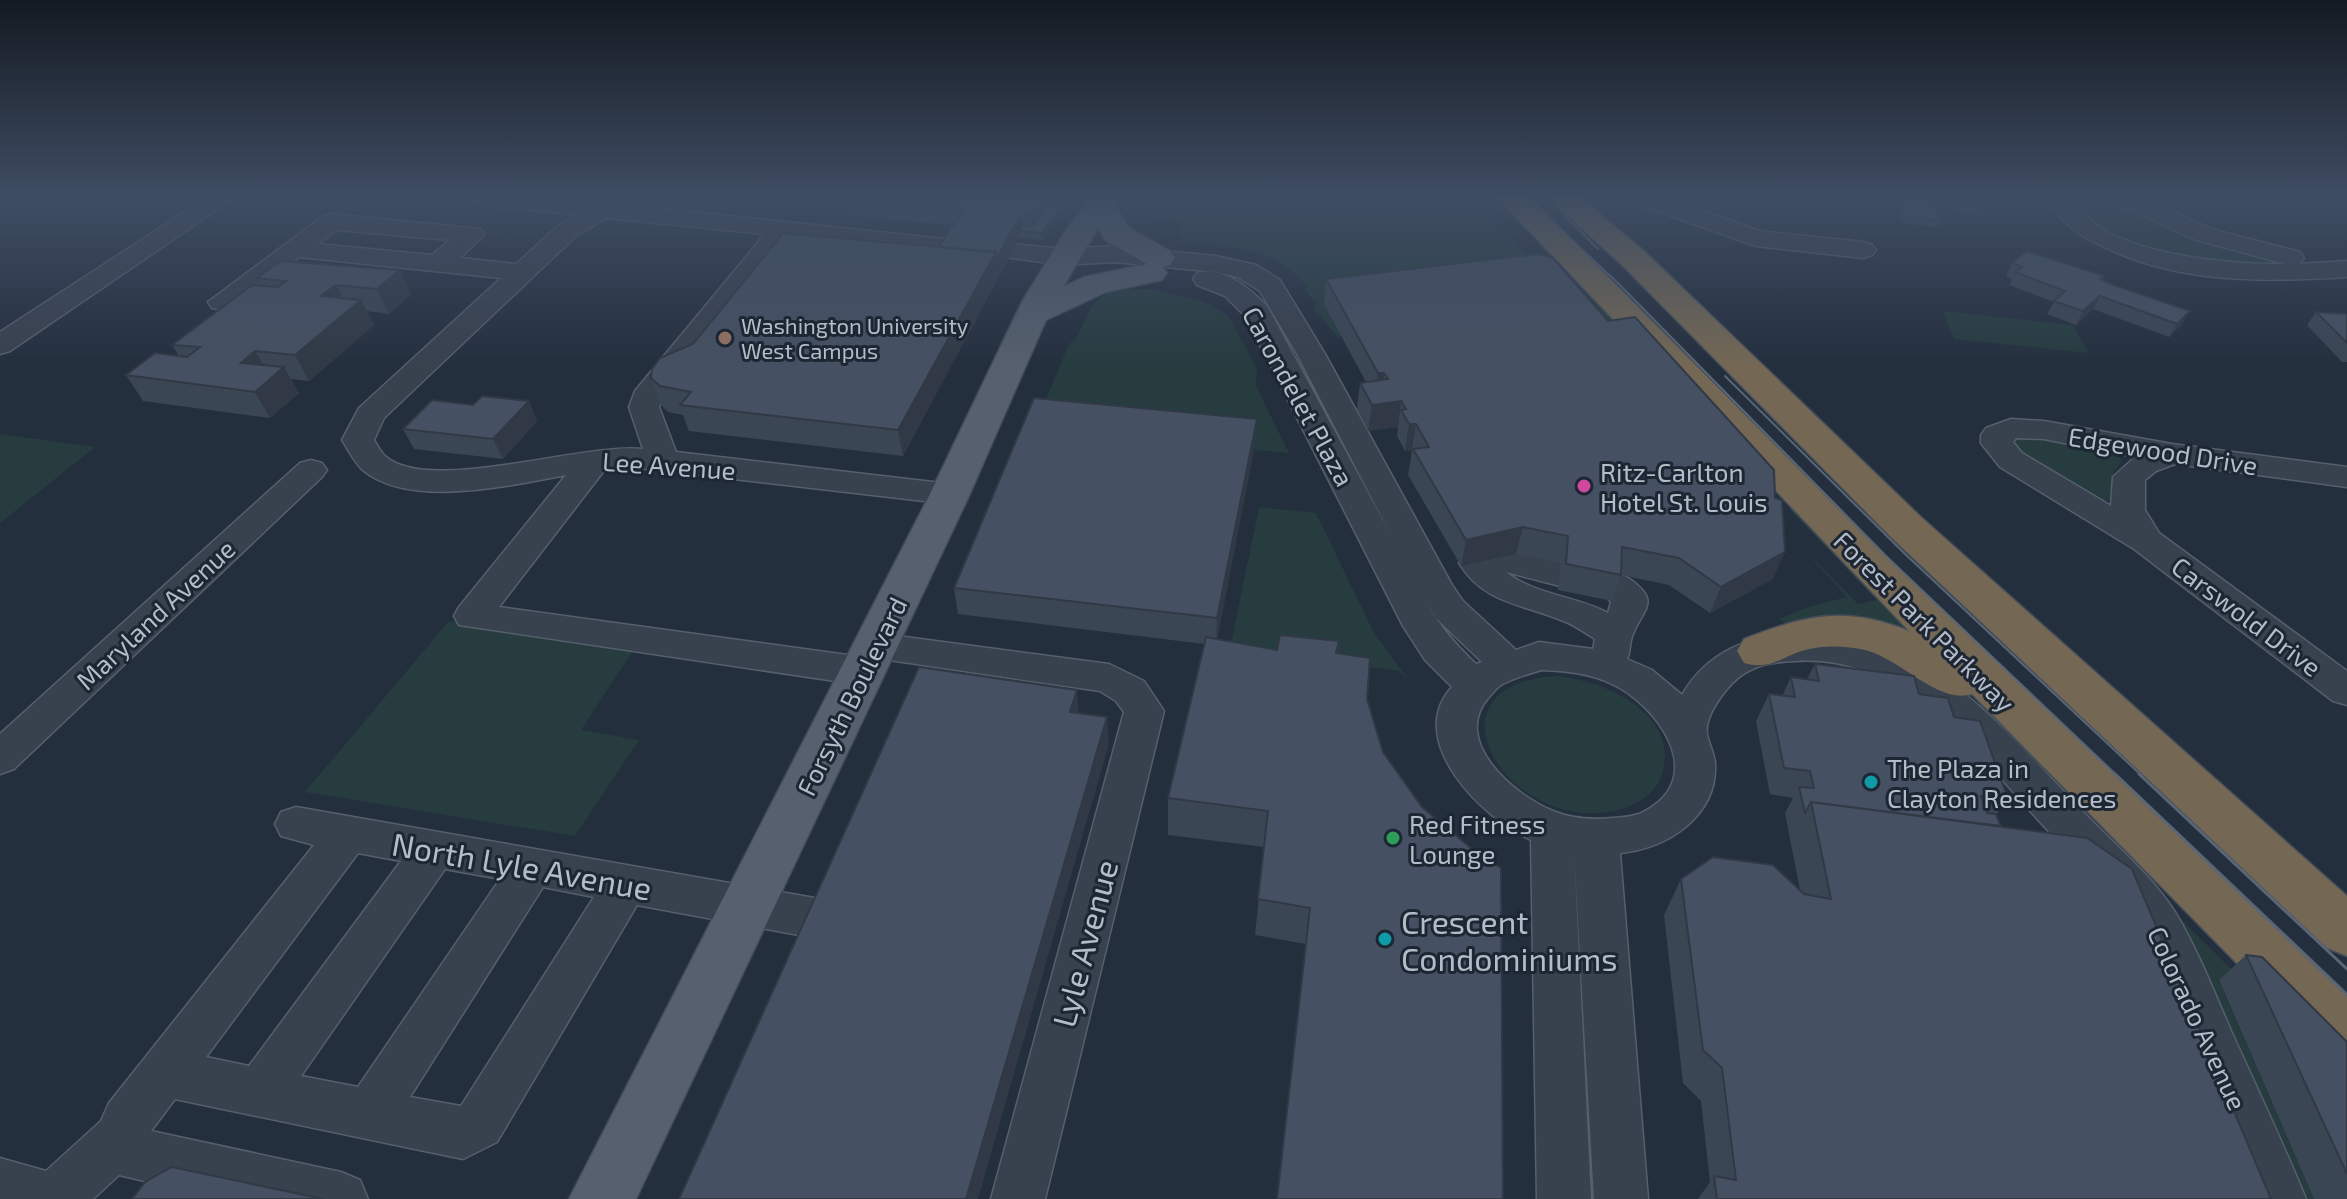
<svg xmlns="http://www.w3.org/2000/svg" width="2347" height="1199" viewBox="0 0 2347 1199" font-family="'Exo 2',sans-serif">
  <rect width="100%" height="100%" fill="#242f3e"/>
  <path fill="#263c3f" d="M1159,198H1460L1507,233L1551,283L1338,337L1314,310L1317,304L1304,289L1309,287C1276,249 1232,246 1185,242L1179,236L1181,223L1178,219L1165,217L1156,222V217L1144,215Z
    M1482,198H1499L1635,341L1625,343L1530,234Z
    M2073,198H2115L2139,213L2232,252L2302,267L2164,259L2091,226Z
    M1150,289L1203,301L1228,316L1257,368L1256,386L1289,453L1255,450V445L1036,423L1069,344C1078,339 1079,332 1083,324C1098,287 1114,290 1150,289Z
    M1943,311L2073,325L2089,353L1954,339Z
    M2020,432L2104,448L2117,454L2122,461L2113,473L2117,492L2114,501L2100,500L2016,454L2013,441Z
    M0,434L95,447L0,523Z
    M1259,507L1316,513L1374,633L1408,679L1399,671L1380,668L1227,663Z
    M1793,508L1895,613L1906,626H1789L1779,619L1808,607L1847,597L1797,542L1858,604L1877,600L1789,509Z
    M449,621L635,648L581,730L639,740L575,836L305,792Z
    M1554,676C1599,679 1674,709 1664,766C1661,788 1644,801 1625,808C1517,844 1411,688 1554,676Z
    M2009,747L2241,979L2219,981L2314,1199H2295Z"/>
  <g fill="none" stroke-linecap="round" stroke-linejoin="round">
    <g stroke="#565f6c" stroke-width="3">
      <path id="minor" d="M206,198H234L10,351L0,354V332Z
        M472,198H554L599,202L607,198H636L629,205L962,241L966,246L962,251L953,254L790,237L664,393L659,407L676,452L950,484L962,487L966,494L962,501L950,504L621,466L606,468L499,607L862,657L875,661L881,671L875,681L862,685L459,625L454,616L459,607L566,475C512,485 412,509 364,471C355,464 348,449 342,440L359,408L501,278L299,257L232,308L222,310L212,308L208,302L322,217L331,214L481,229L485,234L460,258L516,264L559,225L576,215L484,205L475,203ZM607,218L765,234L635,391L629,407L643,449C584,442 426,496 384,455C380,451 377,445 374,440L384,418L577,235ZM336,230L450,240L432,255L318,244Z
        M1631,198H1666L1760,231L1863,242L1872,245L1876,250L1872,255L1863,258L1756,246L1634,203Z
        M2051,198H2075C2095,255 2234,265 2285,264L2193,239L2115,203L2112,198H2144L2211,229L2300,252L2304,258L2299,264L2347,261V277C2264,282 2180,284 2104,247C2082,237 2058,223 2051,198Z
        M1014,244L1063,249L1114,246L1216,256L1256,265L1280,280L1325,354L1452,585L1463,601L1516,650L1539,642L1593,649L1595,639C1584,632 1573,624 1561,620C1522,604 1483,603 1459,563L1464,555L1476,551L1483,553L1497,546L1572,566L1578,574L1572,582L1560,586L1506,572C1534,595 1577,596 1608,613L1611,602L1595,585L1600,576C1612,573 1620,572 1631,580C1661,602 1643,609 1633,634C1629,642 1631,651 1627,659L1652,670L1682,695C1730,610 1859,622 1931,669C1992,709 2039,767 2089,818C2118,848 2153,877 2175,912C2198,950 2214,992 2232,1033C2257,1088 2283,1143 2306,1199H2252L2158,970C2129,914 2084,871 2042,824C1976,752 1904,653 1795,661C1774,662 1756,664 1738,678C1725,689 1704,716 1707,734C1709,744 1714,753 1715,763C1718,816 1667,849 1620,853L1648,1199H1594L1574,852L1591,1199H1537L1531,840C1483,819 1403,740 1452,687L1425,660L1403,626L1245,316L1225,296L1197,285L1193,279L1197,273C1224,266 1249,288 1267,306L1392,537L1297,354L1260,291L1238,277L1216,272L1114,262L1063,265L1005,257L1001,252L1005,247ZM1427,603L1437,619L1482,662L1476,664C1456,645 1440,627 1427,603ZM1541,670C1566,671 1590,673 1612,684C1657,705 1708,775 1647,810C1636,817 1624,817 1612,818C1592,820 1572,819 1553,811C1514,795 1450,741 1489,697C1493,693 1497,687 1501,685C1513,678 1529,674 1541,670Z
        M2011,419L2044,421L2172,444L2347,467V487L2175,464L2156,471L2145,480V510L2159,533L2347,671V705L2333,701L2134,549L2000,467L1981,443V435L1986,428ZM2016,438L2044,439L2135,457L2113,477L2111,506L2022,453L2013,442Z
        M311,460L322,463L327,470L322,477L14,769L0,774V734L300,463Z
        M875,633L1109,664L1144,681L1164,711L1045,1199H991L1124,712L1116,701L1100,691L862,656L856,646L862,636Z
        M296,807L826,900L842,906L849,920L842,934L826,940L637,905L497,1142L463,1159L175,1099L151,1131L341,1172L360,1180L368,1199H221L119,1175L93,1199H0V1158L46,1171L101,1121L109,1103L314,845L281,836L275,824L281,812ZM358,853L401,861L249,1066L206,1057ZM445,869L500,879L358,1087L301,1076ZM543,887L594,897L461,1106L410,1097Z"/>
    </g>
    <g stroke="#414a57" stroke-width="3">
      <path id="major" d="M1091,198H1121L1115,206L1129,228L1170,251L1175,258L1170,265L1163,267L1167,273L1162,280L1106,292L1046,320L969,496L636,1199H569L929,496L1022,302L1066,230ZM1098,228L1106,241L1147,264L1084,277L1063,287Z"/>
    </g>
    <g stroke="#434c59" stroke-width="3">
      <path id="highway" d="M1498,198H1530L1878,549L2347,994V1062L2326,1054L1972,694C1938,705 1900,658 1865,650C1847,646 1827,645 1809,649C1782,655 1773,671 1744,663L1737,651L1744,639C1805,615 1846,605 1909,631Z
        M1548,198H1581L1644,251L1922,518L2347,896V956L2327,948L1892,538L1622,265Z"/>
    </g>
    <use href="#minor" fill="#38414e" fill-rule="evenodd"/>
    <use href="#major" fill="#56606e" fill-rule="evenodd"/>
    <use href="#highway" fill="#746855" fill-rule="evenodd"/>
    <path stroke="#5a6575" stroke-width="2" d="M1530,201L1618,283L1889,559L2117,776
      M1561,212L1598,249
      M1725,376L1905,554L2142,776"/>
    <path stroke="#5a6575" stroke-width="3" d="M2115,774L2347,995
      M2139,774L2347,969"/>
  </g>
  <path fill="#3b4654" d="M845,198H1072L1042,240L1020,237L903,456L689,431L683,415L668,412L660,404L651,378L939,247L953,225L848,215Z
    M1894,198H1928L1940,221L1937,227L1904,223Z
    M1945,198H1985L1988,203L1982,216L1959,213L1953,202L1947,201Z
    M2012,263L2105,276L2103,279L2182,324L2169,337L2093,309L2076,325L2047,314L2054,302L2009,285L2012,279L2006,276Z
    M400,270L411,294L389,314L367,311L374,325L309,381L291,379L299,393L270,418L143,401L126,375L179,356L172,345L262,286L257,278Z
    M1326,279L1773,579L1710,613L1669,585L1621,575L1612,601L1558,590L1561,563L1516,554L1461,566L1408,475L1412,451V450L1405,451L1397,436L1398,427L1368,431L1357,409L1360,383L1366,382L1324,304Z
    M2316,312L2347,314V362H2342L2307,325Z
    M529,401L537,421L503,459L414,449L403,429L473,405Z
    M1255,445L1217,639L1277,650L1339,641L1338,653L1367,699L1503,1199H1277L1306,944L1255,935L1264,847L1168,835V798L1204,644L958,614L954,588Z
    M1815,664L1919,694L1954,717L2008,799L1996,815L2001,826L2271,1199H1698L1710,1182L1701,1101L1683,1083L1664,915L1681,879L1800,890L1785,813L1793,798L1770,794L1756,721L1769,694L1782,696L1791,677L1807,679Z
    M2246,955L2347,1042V1199H2314L2219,980Z"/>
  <path fill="#303945" d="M1045,198H1060L1034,233L1032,214Z
    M1067,198H1072L1042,240V233Z
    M1021,213L1023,231H1020V237L903,456L898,430L996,252Z
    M400,270L411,294L389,314L377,289Z
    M336,285L348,309L321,296Z
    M2100,296L2093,309L2076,325L2083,311Z
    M361,300L374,325L309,381L295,355Z
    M2190,311L2182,324L2169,337L2177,324Z
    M255,351L270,376L241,363Z
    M284,367L299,393L270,418L255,392Z
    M1378,373H1384L1381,398L1375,399Z
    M529,401L537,421L503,459L493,439Z
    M1401,401L1398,427L1368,431L1372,405Z
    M1257,419L1255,445L1216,645L1217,618Z
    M1409,424H1416L1412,450L1405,451Z
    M1523,527L1516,554L1461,566L1466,540Z
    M1785,552L1773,579L1710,613L1721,587Z
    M1077,690L1079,716L1070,712Z
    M1107,717L1109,744L978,1199H966Z"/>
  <path fill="#455162" stroke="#303945" stroke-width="2" d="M858,198H1045L1032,214L1021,213L997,258L996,252L939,247L964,208Z
    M1054,198H1067L1042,233L1020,231L1022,225L1033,226Z
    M1899,198H1928L1940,221L1906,216Z
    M1963,198H1985L1988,203L1964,201Z
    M783,233L996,252L898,430L680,405L691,392L660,386L651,378L652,369L660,358L693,344Z
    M2026,251L2105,276L2101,279L2108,283L2190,311L2177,324L2100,296L2083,311L2054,301L2065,291L2015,272L2022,267L2012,263Z
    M1537,254L1553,258L1608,321L1635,317L1774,470L1775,498L1782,500L1785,552L1721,587L1679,558L1622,547L1621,575L1566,564L1568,536L1523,527L1466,540L1413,449L1429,447L1416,424H1409L1401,410L1406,409L1401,401L1372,405L1360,383L1388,379L1384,373H1378L1326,279Z
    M280,261L400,270L377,289L336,285L321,296L361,300L295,355L255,351L241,363L284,367L255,392L126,375L155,353L187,357L200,347L172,345L252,285L278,287L286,281L257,278Z
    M2316,312L2347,314V343Z
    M482,396L529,401L493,439L403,429L432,400L473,405Z
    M1034,398L1257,419L1217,618L954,588Z
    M1280,635L1339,641L1336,653L1370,658L1367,699L1383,752L1422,807L1472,849L1501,868L1503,1199H1277L1310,908L1258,899L1268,811L1168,798L1206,637L1277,650Z
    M1815,664L1914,676L1919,694L1948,698L1954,717L1980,721L2008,799L1981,796L1987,813L1996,814L2001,826L1811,802L1805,813L1799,787L1814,788L1810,771L1784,768L1769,694L1795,697L1791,677L1819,681Z
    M919,667L1077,690L1070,712L1107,717L966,1199H679Z
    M1811,802L2087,838L2132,869L2271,1199H1717L1714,1176L1736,1180L1722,1068L1703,1050L1681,879L1713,857L1773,865L1804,894L1831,899Z
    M2246,955L2262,957L2347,1042V1174Z
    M172,1167L323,1199H132L145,1182Z"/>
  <linearGradient id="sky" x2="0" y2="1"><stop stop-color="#141a22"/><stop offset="0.54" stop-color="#3f4d63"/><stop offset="1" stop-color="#3f4d63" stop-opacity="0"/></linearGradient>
  <rect width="2347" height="366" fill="url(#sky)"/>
  <circle fill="#8d6e63" stroke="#1d2633" stroke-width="3" cx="725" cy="338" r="8"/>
  <circle fill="#d1479c" stroke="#1d2633" stroke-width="3" cx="1584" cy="486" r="8"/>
  <g fill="#0f9aa8" stroke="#1d2633" stroke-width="3">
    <circle cx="1871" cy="782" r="8"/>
    <circle cx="1385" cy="939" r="8"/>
  </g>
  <circle fill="#2e9e5b" stroke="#1d2633" stroke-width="3" cx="1393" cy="838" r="8"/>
  <g text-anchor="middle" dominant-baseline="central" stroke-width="6" stroke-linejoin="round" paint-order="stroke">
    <g font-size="22" fill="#b4bcc9" stroke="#1d2633" text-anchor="start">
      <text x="741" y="325">Washington University<tspan x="741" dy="25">West Campus</tspan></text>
    </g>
    <g font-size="26" fill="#b4bcc9" stroke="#1d2633">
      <text transform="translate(1299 396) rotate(61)">Carondelet Plaza</text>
      <text transform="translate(2163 450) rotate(9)">Edgewood Drive</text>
      <text transform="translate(669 465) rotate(4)">Lee Avenue</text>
      <text transform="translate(155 614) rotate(-43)">Maryland Avenue</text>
      <text transform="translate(2247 616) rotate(37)">Carswold Drive</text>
      <text transform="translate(1925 621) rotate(45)">Forest Park Parkway</text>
      <text transform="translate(851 696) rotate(-64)">Forsyth Boulevard</text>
      <text transform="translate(2198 1018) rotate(65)">Colorado Avenue</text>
    </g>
    <g font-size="26" fill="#b4bcc9" stroke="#1d2633" text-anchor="start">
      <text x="1600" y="471">Ritz-Carlton<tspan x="1600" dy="30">Hotel St. Louis</tspan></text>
      <text x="1887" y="767">The Plaza in<tspan x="1887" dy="30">Clayton Residences</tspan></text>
      <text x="1409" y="823">Red Fitness<tspan x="1409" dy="30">Lounge</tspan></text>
    </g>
    <g font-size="32" fill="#b4bcc9" stroke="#1d2633">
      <text transform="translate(522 865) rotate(10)">North Lyle Avenue</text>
      <text transform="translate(1084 943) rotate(-75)">Lyle Avenue</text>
    </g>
    <g font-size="32" fill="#b4bcc9" stroke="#1d2633" text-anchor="start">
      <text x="1401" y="921">Crescent<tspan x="1401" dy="37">Condominiums</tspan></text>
    </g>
  </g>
</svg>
